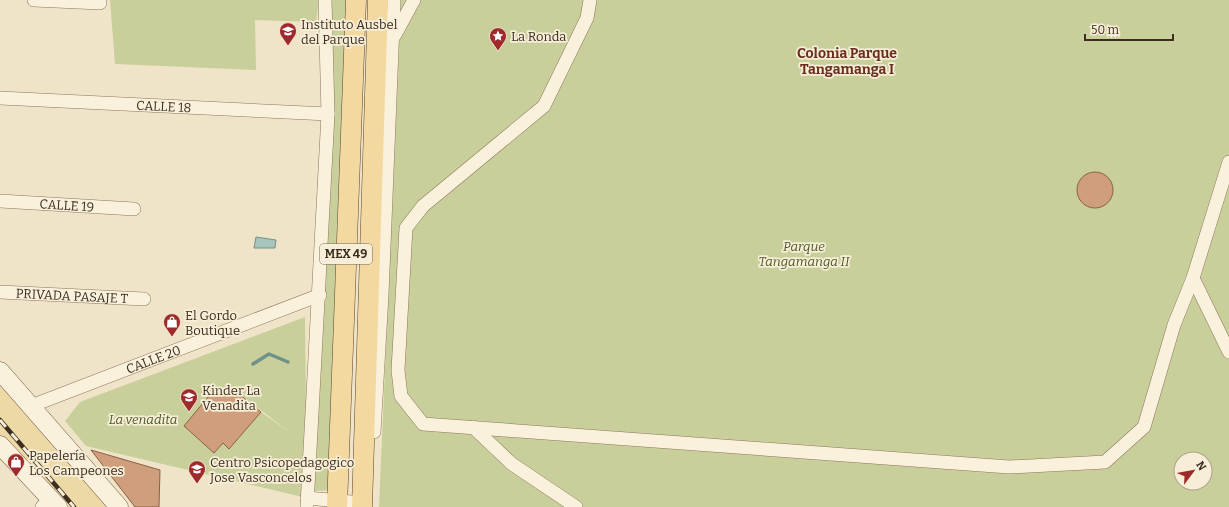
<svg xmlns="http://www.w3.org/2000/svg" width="1229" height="507" viewBox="0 0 1229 507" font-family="Bitter,serif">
  <rect width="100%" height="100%" fill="#f0e4c8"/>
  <path fill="#c9cf9b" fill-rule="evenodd" d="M110,0H319L316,22L255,20L256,70L115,64Z
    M329,0H346L337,490L314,491Z
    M401,0H1229V507H379ZM1181,459H1205V483H1181Z
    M305,317L307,498L86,446L65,421L80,402ZM228,385L292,434L261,412L229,449L223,443L214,453L184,426L213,391L219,395Z"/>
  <path fill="#ecd9a5" d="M0,377L112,507H59L0,440Z"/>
  <path fill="#a9c4bc" stroke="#6f938a" d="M256,237L276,240L275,248H254Z"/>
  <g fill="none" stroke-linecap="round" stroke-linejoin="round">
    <path stroke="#6f938a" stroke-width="3.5" d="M253,364L269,354L288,362"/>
  </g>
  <path fill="#cf9f7d" stroke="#8d5f41" d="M1077 190a18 18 0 1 1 36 0a18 18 0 1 1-36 0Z
    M228,385L261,412L229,449L223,443L214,453L184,426L213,391L219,395Z
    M91,450L160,470L159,507H135Z"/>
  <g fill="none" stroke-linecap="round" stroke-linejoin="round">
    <g stroke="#8d765c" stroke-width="14">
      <g id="street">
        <path d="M34,0L100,3"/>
        <path d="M590,0L587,18L544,106L423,206L406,228L398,370L401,396L423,424L1009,467L1105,462L1144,427L1174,325L1193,278L1229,162"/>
        <path d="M395,35L414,0"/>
        <path id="s1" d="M0,98L328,114"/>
        <path id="s2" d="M0,201L134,209"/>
        <path d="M1193,278L1229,352"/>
        <path id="s3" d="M0,292L144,299"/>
        <path id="s4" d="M31,406L320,295"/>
        <path d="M473,427L512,464L576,507"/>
        <path d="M374,432L382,295L394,0"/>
        <path d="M307,498L362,503L364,497"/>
        <path d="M307,506L328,114L325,0"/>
        <path d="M42,507L50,498"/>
      </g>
    </g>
    <g stroke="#6f573f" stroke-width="19">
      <path id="secondary" d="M0,371L119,507
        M0,445L58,507"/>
    </g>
    <g stroke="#5b4430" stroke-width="21">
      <path id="primary" d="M337,507L356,0
        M362,507L378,0"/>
    </g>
    <use href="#street" stroke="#faf1dc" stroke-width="13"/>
    <use href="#secondary" stroke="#faf1dc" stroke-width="18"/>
    <use href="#primary" stroke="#f3d9a0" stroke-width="20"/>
    <g stroke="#3d2e20" stroke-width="4.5">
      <path id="rail" d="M0,420L74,507"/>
    </g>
    <use href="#rail" stroke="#f7eed8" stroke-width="3" stroke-dasharray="9" stroke-linecap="butt"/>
  </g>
  <defs>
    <g id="school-pin" transform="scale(0.9)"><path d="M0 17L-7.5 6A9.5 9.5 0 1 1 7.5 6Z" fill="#9e2a2b" stroke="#f7eed8"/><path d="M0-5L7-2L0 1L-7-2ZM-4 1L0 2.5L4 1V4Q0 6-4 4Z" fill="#fff"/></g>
    <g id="sight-pin" transform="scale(0.9)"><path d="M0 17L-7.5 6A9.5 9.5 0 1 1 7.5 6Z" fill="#9e2a2b" stroke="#f7eed8"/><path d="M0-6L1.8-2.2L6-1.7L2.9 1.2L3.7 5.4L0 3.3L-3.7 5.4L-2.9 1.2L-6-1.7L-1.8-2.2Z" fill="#fff"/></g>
    <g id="shop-pin" transform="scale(0.9)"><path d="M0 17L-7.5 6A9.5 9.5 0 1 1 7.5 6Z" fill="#9e2a2b" stroke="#f7eed8"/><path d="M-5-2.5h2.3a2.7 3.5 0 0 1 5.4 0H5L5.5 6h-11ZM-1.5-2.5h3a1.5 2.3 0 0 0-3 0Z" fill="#fff"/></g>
  </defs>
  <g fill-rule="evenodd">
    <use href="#school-pin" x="288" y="31"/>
    <use href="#sight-pin" x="498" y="36"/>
    <use href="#shop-pin" x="172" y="322"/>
    <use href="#school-pin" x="189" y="397"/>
    <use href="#shop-pin" x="16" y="462"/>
    <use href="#school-pin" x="197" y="469"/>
  </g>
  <g text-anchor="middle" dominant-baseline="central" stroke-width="3.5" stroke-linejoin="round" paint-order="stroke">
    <rect fill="#f7eed8" stroke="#756857" stroke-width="1" x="320" y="244" width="52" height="20" rx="3"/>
    <g font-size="12" font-weight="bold" fill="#3d2e20">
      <text x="346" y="254">MEX 49</text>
    </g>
    <g font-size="13" fill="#3d2e20" stroke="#f7eed8" text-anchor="start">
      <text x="301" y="24">Instituto Ausbel<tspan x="301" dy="15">del Parque</tspan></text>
      <text x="511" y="36">La Ronda</text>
      <text x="185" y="315">El Gordo<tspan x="185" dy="15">Boutique</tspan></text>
      <text x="202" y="390">Kinder La<tspan x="202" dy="15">Venadita</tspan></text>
      <text x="29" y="455">Papelería<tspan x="29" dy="15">Los Campeones</tspan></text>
      <text x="210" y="462">Centro Psicopedagogico<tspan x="210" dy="15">Jose Vasconcelos</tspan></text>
    </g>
    <g font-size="13" fill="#3d2e20" stroke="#f7eed8">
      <text stroke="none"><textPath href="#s1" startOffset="164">CALLE 18</textPath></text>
      <text stroke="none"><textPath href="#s2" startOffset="67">CALLE 19</textPath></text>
      <text stroke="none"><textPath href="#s3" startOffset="72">PRIVADA PASAJE T</textPath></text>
      <text stroke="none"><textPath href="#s4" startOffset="131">CALLE 20</textPath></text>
    </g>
    <g font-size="13" font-style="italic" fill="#4d5a26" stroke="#f7eed8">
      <text x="804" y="246">Parque<tspan x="804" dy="15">Tangamanga II</tspan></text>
      <text x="143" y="419">La venadita</text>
    </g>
    <g font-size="14" font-weight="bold" fill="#6b2e1e" stroke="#f7eed8">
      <text x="847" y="53">Colonia Parque<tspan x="847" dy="16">Tangamanga I</tspan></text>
    </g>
  </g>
  <g transform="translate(1193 471) rotate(58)"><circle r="19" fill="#f7eed8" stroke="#ada18e"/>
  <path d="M0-3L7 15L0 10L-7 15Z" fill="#9e2a2b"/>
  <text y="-6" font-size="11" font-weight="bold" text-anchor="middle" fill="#3d2e20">N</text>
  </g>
  <path d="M1085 34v6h88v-6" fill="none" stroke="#3d2e20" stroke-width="2"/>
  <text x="1091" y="34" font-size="12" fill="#3d2e20" stroke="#f7eed8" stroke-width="3" paint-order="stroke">50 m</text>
</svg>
